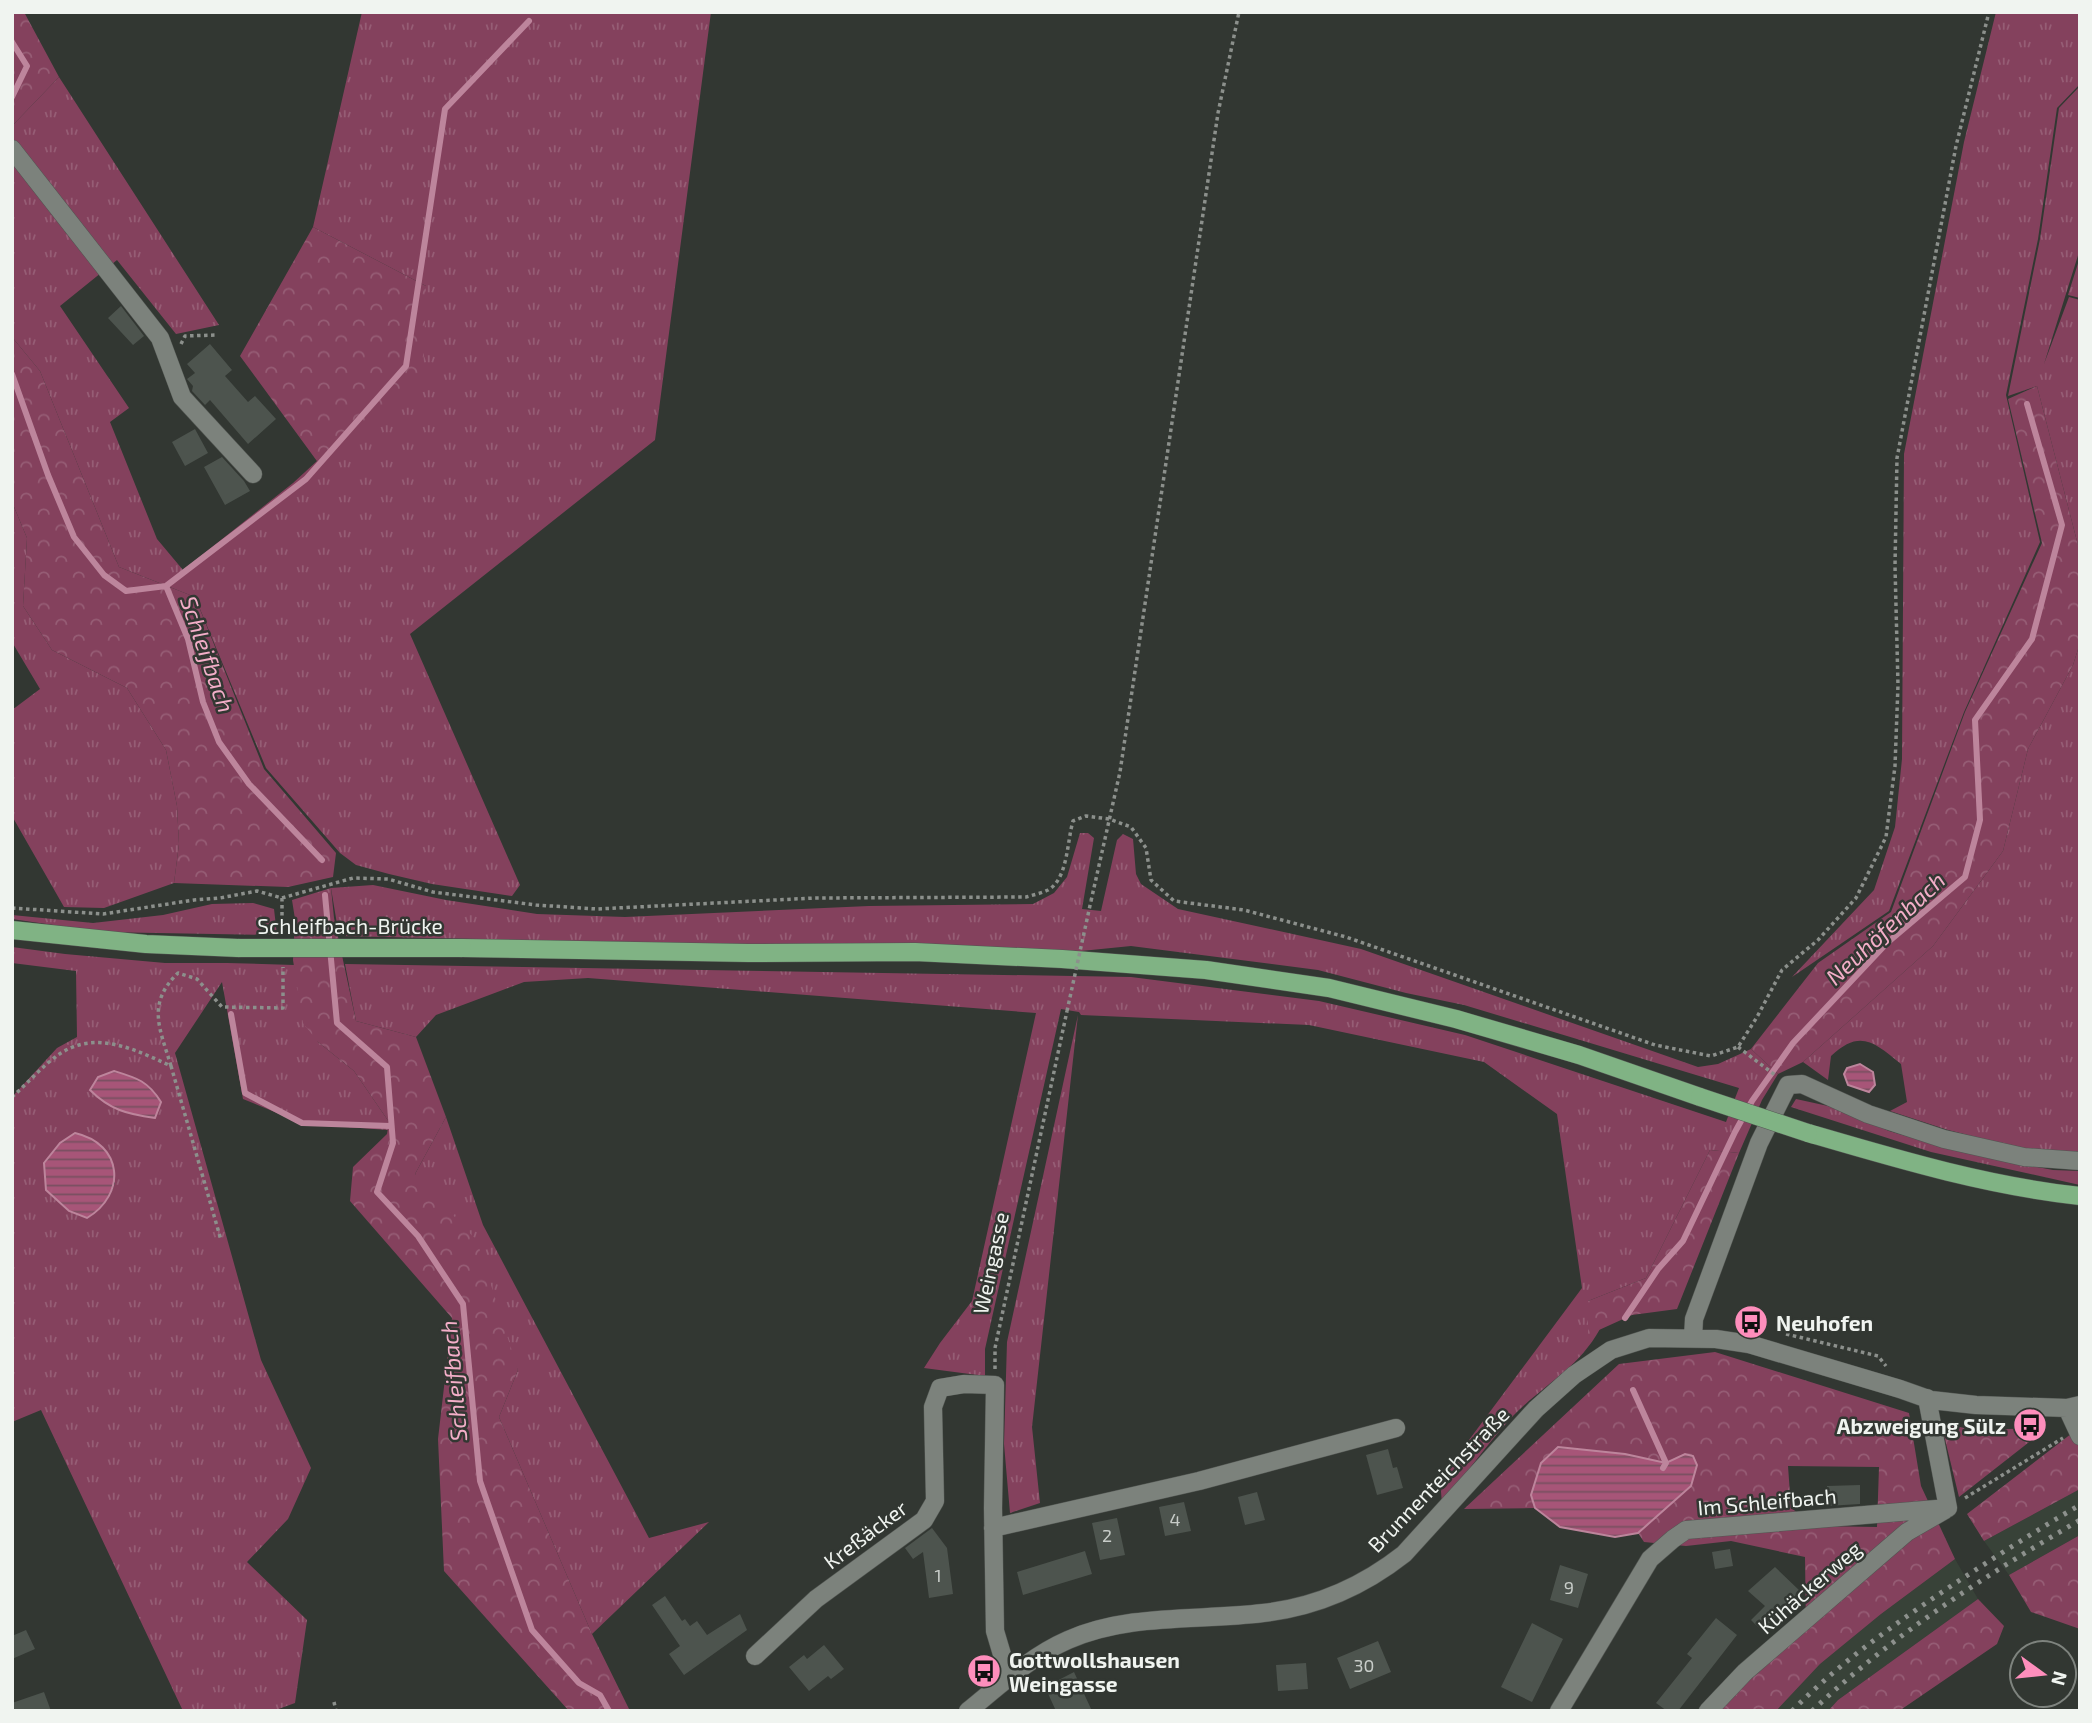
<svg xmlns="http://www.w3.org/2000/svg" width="2092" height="1723" viewBox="0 0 2092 1723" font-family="'Exo 2',sans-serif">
  <defs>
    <pattern id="grass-tufts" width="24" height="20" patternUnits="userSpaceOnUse" patternTransform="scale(1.75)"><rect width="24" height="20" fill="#84415d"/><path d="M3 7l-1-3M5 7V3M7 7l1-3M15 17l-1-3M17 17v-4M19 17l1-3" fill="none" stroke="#965d75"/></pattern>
    <pattern id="forest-crowns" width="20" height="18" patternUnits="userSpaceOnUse" patternTransform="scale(1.75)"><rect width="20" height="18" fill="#84415d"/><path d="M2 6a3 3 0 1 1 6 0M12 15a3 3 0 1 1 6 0" fill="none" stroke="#965d75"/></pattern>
    <pattern id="water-rules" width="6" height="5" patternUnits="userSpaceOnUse" patternTransform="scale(1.75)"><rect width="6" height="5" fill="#a75578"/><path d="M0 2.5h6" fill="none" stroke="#784f60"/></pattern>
  </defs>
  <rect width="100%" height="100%" fill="#323732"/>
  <path fill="#384238" d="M2080,1489V1535L2009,1575L1984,1541Z
    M1955,1559L1978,1599L1838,1700L1828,1711H1776L1820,1664L1881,1614Z"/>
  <path fill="url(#grass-tufts)" fill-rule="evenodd" d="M362,12H711L655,440L410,634L520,885L512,896L432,884L389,874L356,865L340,853L266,768L195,597L119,567L40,371L12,337V126L59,77L219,325L176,334L117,260L60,306L129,408L110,422L157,539L183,570L293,483L317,461L321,467L426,286L313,227Z
    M1996,12H2080V84L2057,108L2038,239L2006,395L2040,542L1964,712L1889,911L1792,977L1874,890L1895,827L1902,759L1904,454L1964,142Z
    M2080,86V249L2044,364L2069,297L2080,300V553L2037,386L2008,396L2040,239L2059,108Z
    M2080,257V298L2068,295Z
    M12,502L27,538L23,606L52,650L127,688L166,750L177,806L179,844L174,883L104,908L64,907L12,816V710L40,689L12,642Z
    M2080,643V1155L2038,1153L1948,1130L1890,1111L1907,1102L1901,1064C1874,1042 1860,1029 1831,1056L1828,1080L1803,1062L1933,946L2003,851L2028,749L2073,665Z
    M1080,833H1088L1094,838L1082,909L1101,911L1117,840L1123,834L1133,839L1136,874L1141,884L1178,909L1361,949L1698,1067L1718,1064L1751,1049L1778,1074L1762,1100L1739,1153L1710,1150L1646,1278L1588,1301V1334L1600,1329C1577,1370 1544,1384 1513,1416C1488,1443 1465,1475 1442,1504L1440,1479L1582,1288L1557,1114L1484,1062L1309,1025L1081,1015L1079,1012L1061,1009L985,1349V1376L924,1368L940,1343L972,1301L1036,1013L588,978L524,982L436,1015L416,1037L356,1021L345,964L1131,977L1319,1001L1465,1035L1726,1122L1739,1088L1464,1005L1406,993L1318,970L1131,946L1071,952L339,936L331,888L373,885L446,900L537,914L625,917L869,906L1033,904L1054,893L1067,877Z
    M253,903L274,909L277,935L101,932L12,919V915L93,923L163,915L212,904Z
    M12,947L65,954L165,963H227L294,965L318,1042L354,1071L389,1122L388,1130L304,1124L243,1099L222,982L175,1053L261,1360L311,1468L288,1519L247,1562L307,1620L295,1703L273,1711H183L41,1410L12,1422V1097L57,1048L77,1037L76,971L12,963ZM75,1133L115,1183C109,1200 102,1209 87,1218L69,1211L46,1190L44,1163L60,1143Z
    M1078,1015L1032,1427L1040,1503L1010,1513L1004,1444L1007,1342Z
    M1796,1099L1837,1108L1889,1131L1961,1152L2053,1170L2080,1171V1185L1931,1152L1791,1107Z
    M446,1117L483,1225L649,1538L709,1522L592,1634L499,1417L518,1370L415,1174Z"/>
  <path fill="url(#forest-crowns)" fill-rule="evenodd" d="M12,12H24L59,77L12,126Z
    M313,227L426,286L423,384L322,468L240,356Z
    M12,337L40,371L119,567L195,597L264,769L336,853L333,877L288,887L174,883L179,844L177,806L166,750L127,688L52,650L23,606L27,538L12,502Z
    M2037,386L2080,553V643L2073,665L2028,749L2003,851L1933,946L1803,1062L1778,1074L1751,1049L1818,963L1891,912L1965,712L2042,543L2008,399Z
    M331,888L334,918L356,1021L416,1037L446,1117L415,1174L477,1241L518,1370L499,1417L592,1634L630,1711H569L444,1571L438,1439L452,1318L350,1201L353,1167L387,1134L389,1122L354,1071L318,1042L303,1023L293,960L295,919L292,900Z
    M1710,1150L1739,1153L1677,1309L1632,1315L1588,1335V1301L1646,1278Z
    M1715,1352L1909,1413L1921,1486L1955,1559L1881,1614L1820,1664L1776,1711H1720L1749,1678L1806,1629L1805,1557L1731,1541L1686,1546L1644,1542L1638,1533L1691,1486L1685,1454L1666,1463L1625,1454L1558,1447L1541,1463L1531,1495L1535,1508L1464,1509L1619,1364ZM1788,1466L1879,1467L1877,1527L1816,1526L1791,1508Z
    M1941,1423L1974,1430L2047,1428L1959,1497Z
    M2080,1427V1489L1984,1541L1967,1514Z
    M2080,1535V1629L2031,1612L2009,1575Z
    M1978,1599L2004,1626L1997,1644L1899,1711H1828L1838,1700Z"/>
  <path fill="url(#water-rules)" stroke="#bd859c" stroke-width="2" d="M1860,1064L1873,1072L1875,1085L1869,1092L1848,1085L1844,1074L1847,1068Z
    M114,1071C137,1078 148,1081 161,1102L155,1118C127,1114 110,1110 90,1090L98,1077Z
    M75,1133C123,1144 127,1194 87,1218L69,1211L46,1190L44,1163L60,1143Z
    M1558,1447L1625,1454L1666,1463L1685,1454L1693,1456L1697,1465L1691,1486L1638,1533L1615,1537L1560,1527L1535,1508L1531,1495L1541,1463Z"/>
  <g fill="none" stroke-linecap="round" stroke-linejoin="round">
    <path stroke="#bd859c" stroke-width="6" d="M12,42L27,66L12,97
      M12,374L48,475L74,537L104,575L126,591L166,586L188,639L203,702L219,742L249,784L322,860
      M166,586L306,479L406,366L445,109L529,21
      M325,895L337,1023L387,1067L393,1143L377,1192L418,1236L463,1304L480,1481L532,1630L579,1683L600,1695L609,1711
      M231,1014L245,1093L302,1123L390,1126
      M1625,1318L1658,1269L1683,1241L1735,1132L1752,1101L1793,1043L1887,943L1965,877L1980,820L1975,720L2032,639L2062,525L2027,404
      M1633,1390L1666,1463L1663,1468"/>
  </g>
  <path fill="#4d544e" d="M121,306L144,336L133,345L108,318Z
    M210,344L232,370L225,376L248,402L255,396L276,419L248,444L210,400L205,405L192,391L193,386L187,379L195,373L187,364Z
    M195,429L208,453L185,466L172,442Z
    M222,457L244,481L250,491L225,505L204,467Z
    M1388,1449L1393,1468L1397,1467L1403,1488L1377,1495L1366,1455Z
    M1860,1485V1504L1827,1506V1486Z
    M1257,1492L1265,1520L1245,1525L1238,1497Z
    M1184,1502L1191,1531L1165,1536L1159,1507Z
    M1117,1518L1125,1555L1100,1560L1092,1523Z
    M932,1528L947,1548L953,1594L929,1598L923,1552L913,1559L905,1548Z
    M1730,1549L1733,1566L1715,1569L1712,1552Z
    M1085,1551L1092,1574L1023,1595L1017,1572Z
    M1560,1565L1588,1574L1578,1608L1550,1600Z
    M1775,1567L1800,1591L1762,1631L1751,1620L1765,1606L1748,1591Z
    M665,1596L682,1621L685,1619L690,1626L697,1621L707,1635L740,1614L747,1630L684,1675L669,1654L680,1646L652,1605Z
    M1716,1618L1737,1635L1678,1711H1667L1656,1703L1692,1658L1687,1654Z
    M1532,1623L1563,1639L1532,1702L1501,1687Z
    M26,1630L35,1649L12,1659V1636Z
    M1378,1641L1391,1672L1350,1689L1337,1658Z
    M824,1645L844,1669L831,1679L828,1676L809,1691L789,1667L804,1655L807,1659Z
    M1306,1663L1308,1689L1278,1691L1276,1665Z
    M1074,1672L1092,1711H1056L1045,1687Z
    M44,1692L51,1711H12V1703Z"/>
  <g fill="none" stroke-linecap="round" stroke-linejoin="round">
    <g stroke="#525652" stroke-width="19">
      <path id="minor" d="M12,149L160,338L182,397L253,474
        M1693,1338L1694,1319L1759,1143L1788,1085L1802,1084L1868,1114L1944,1139L2024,1157L2080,1161
        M1927,1398L1948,1508
        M2067,1408L2080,1436
        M993,1528L1199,1481L1396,1428
        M755,1656L816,1599L924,1520L935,1501L933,1407L940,1388L964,1384L995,1385L993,1508L995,1631L1009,1678
        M968,1711C999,1686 1031,1656 1068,1640C1129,1613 1199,1621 1263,1613C1317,1607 1362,1587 1404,1554L1536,1409L1574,1375L1611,1350L1649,1338L1716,1339L1749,1344L1900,1389L1931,1400L1976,1405L2067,1408L2080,1405
        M1559,1711L1650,1559L1673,1539L1686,1530L1948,1508
        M1708,1711L1745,1672L1907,1532L1945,1510"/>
    </g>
    <g stroke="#525652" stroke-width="19">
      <path id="major" d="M12,930L146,944L238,948
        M462,948L748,953L915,952L1062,959L1206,970L1329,988L1456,1019L1579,1055L1700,1097
        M1808,1133C1897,1159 1987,1186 2080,1196"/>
    </g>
    <path stroke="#8c908c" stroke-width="3.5" stroke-dasharray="3.5 3.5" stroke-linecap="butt" d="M181,344L185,336L216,335
      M282,898V931
      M1091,901L1120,772L1218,113L1239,12
      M12,908L103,914L194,900L220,898L257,891L282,898L353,878L388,879L433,892L536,905L597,909L815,898L1026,897C1033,895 1042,893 1048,890C1068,879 1067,841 1073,821L1086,816L1109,819L1131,827L1146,848L1151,880L1174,901L1244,910L1346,937L1655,1045L1711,1056L1738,1047L1757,1017L1782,970L1818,940L1856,898L1886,837L1895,766L1898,685L1895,566L1897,458L1956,146L1989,12
      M1738,1047L1775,1075
      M171,1066C160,1029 146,1004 178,973L197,979L222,1007L283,1008V967
      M12,1097C28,1083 44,1064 61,1053C97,1030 136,1050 171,1066L221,1240
      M1786,1334L1878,1356L1886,1366
      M995,1369V1348L1067,1011
      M1965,1498L2063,1438
      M334,1702L336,1711"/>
    <use href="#minor" stroke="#7c827c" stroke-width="18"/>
    <use href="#major" stroke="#80b384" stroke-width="18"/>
    <path stroke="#8d918d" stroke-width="5" stroke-dasharray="3.5 7" stroke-linecap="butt" d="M1792,1711C1841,1661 1899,1621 1957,1582C1997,1556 2038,1529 2080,1505
      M1812,1711C1891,1636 1986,1575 2080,1520"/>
    <g stroke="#525652" stroke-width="19" stroke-linecap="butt">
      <path id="major-bridge" d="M238,948H462
        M1700,1097L1808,1133"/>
    </g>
    <path stroke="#8c908c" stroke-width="3.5" stroke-dasharray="3.5 3.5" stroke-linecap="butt" d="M1067,1011L1091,901"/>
    <use href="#major-bridge" stroke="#80b384" stroke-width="18"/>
  </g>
  <defs>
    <g id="bus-disc" transform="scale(1.75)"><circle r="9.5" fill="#fe8ebc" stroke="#323732"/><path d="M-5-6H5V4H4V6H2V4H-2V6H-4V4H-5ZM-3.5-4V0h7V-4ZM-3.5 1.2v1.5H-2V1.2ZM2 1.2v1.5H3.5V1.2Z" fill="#111"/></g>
  </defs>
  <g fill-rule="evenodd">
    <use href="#bus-disc" x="1751" y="1322"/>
    <use href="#bus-disc" x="2030" y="1425"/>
    <use href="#bus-disc" x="984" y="1671"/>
  </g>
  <g text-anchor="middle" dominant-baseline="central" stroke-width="5" stroke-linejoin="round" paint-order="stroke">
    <g font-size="18" fill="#c7ccc8">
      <text x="1175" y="1519">4</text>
      <text x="1107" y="1535">2</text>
      <text x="938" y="1575">1</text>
      <text x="1569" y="1587">9</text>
      <text x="1364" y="1665">30</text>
    </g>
    <g font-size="21" fill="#f0f4f0" stroke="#323732">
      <text x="350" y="925">Schleifbach-Brücke</text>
      <text transform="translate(990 1263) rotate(-78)">Weingasse</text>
      <text transform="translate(1438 1479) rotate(-46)">Brunnenteichstraße</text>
      <text transform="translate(1767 1501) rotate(-5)">Im Schleifbach</text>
      <text transform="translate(865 1534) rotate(-37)">Kreßäcker</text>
      <text transform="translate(1809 1587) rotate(-41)">Kühäckerweg</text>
    </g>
    <g font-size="21" font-weight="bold" fill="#f0f4f0" stroke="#323732" text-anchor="start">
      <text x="1776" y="1322">Neuhofen</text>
      <text x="2006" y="1425" text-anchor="end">Abzweigung Sülz</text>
      <text x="1009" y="1659">Gottwollshausen<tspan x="1009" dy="24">Weingasse</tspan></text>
    </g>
    <g font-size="23" font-style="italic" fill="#f3aec8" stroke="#323732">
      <text transform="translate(208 654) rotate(71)">Schleifbach</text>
      <text transform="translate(1885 928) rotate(-43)">Neuhöfenbach</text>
      <text transform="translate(453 1381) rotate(-95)">Schleifbach</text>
    </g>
  </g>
  <rect width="2092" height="1723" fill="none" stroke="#f0f4f0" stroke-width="28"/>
  <g transform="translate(2043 1674) rotate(105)"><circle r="33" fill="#323732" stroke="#7e837e" stroke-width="2"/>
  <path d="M0-5L12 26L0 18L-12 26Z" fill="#fe8ebc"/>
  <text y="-10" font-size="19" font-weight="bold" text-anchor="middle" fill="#f0f4f0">N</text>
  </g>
</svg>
